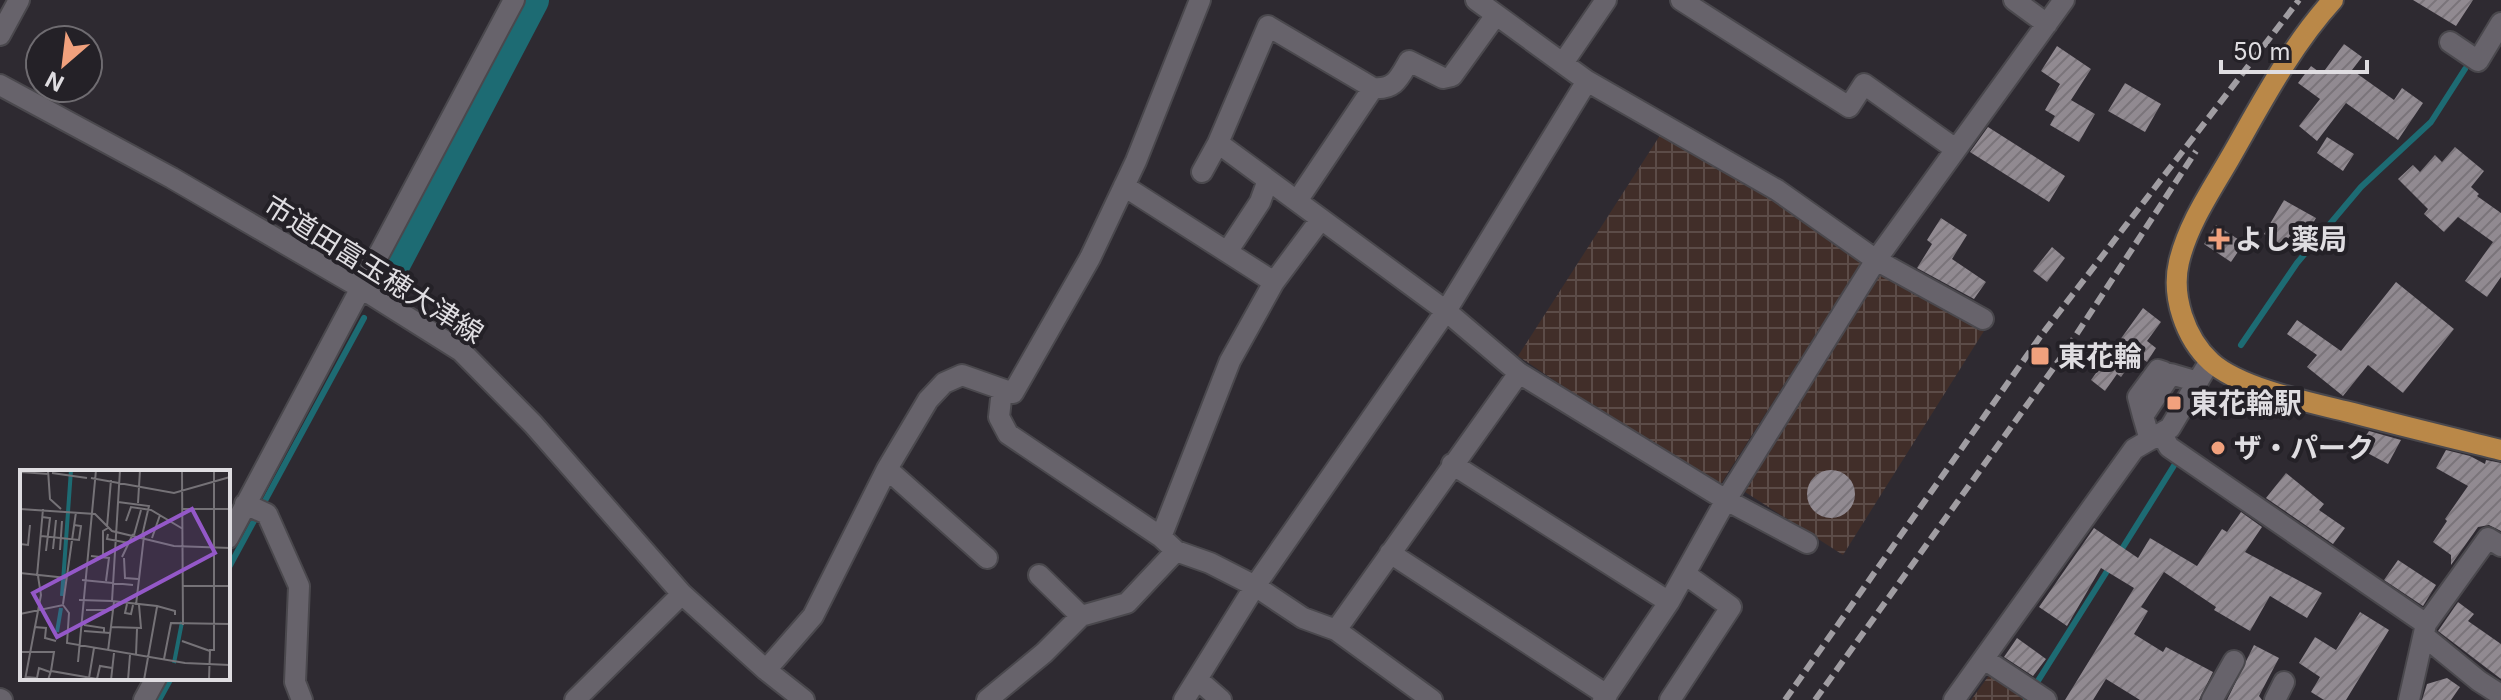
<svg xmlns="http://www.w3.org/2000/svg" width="2501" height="700" viewBox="0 0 2501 700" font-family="Inter,'Noto Sans JP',sans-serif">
  <defs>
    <pattern id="industrial-grid" width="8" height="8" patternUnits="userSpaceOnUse" patternTransform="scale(2)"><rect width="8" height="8" fill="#412e29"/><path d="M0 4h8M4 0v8" fill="none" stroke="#5c4c48"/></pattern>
    <pattern id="building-hatch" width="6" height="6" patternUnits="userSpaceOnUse" patternTransform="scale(2)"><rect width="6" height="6" fill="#918a91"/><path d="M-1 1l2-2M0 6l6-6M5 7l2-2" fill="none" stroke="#7a747a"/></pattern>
  </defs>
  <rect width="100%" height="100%" fill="#2e2a31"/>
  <path fill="url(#industrial-grid)" d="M1666,126L1867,254L1717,490L1518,356Z
    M1878,271L1984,331L1843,555L1745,492Z
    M1990,674L2030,700H1971Z"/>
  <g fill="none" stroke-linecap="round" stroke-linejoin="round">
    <path stroke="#1d6b73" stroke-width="6" d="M2241,345L2297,263L2361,187L2431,122L2465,69
      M2120,552L2175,464
      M228,569L364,318
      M159,700L171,678
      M2026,700L2109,568"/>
    <path stroke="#1d6b73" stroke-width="36" d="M386,276L531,0"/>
  </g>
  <path fill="url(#building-hatch)" d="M2413,0H2473L2456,26Z
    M2344,44L2362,57L2352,70L2394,100L2402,88L2423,103L2398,140L2346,103L2317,141L2299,126L2320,99L2298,83L2311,66L2322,74Z
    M2057,46L2091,69L2071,100L2095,114L2079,142L2050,125L2055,116L2045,110L2060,84L2041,71Z
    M2125,83L2161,104L2145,132L2108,111Z
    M1988,127L2065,176L2049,202L1970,152Z
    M2327,137L2354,154L2343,171L2317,153Z
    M2455,147L2484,171L2471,187L2479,194L2477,196L2501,213V277L2487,297L2465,281L2493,242L2458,217L2444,232L2424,214L2428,209L2398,179L2413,165L2420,172L2435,155L2442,162Z
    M2284,200L2316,218L2296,253L2264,234Z
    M1941,218L1967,235L1952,259L1986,282L1974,299L1917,268L1932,244L1927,240Z
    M2216,225L2244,243L2231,262L2204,244Z
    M2052,247L2065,258L2047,282L2033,271Z
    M2396,282L2454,329L2403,393L2368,365L2343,396L2307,367L2317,355L2287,334L2297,320L2341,351Z
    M2143,308L2161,322L2147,341L2156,348L2147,362L2137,355L2121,377L2117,374L2105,391L2091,380Z
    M2369,431L2401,440L2388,464L2358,448Z
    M2446,450L2470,456L2485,464L2486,460L2501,463V531L2489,525L2478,527L2451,565V555L2433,542L2447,521L2445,519L2468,486L2436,468Z
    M1807 494a24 24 0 1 1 48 0a24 24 0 1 1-48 0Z
    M2286,473L2324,504L2319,510L2345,528L2333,544L2266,498Z
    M2241,512L2262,527L2245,552L2322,593L2307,618L2270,596L2250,631L2214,610L2216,607L2164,572L2141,607L2148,611L2134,634L2163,652L2166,647L2213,672L2199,700H2140L2106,679L2093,700H2065L2134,588L2101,568L2067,626L2039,607L2094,528L2138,558L2150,538L2197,566L2222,529L2227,532Z
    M2398,560L2436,585L2423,606L2384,580Z
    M2458,602L2474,614L2468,621L2501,644V679L2438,631Z
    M2360,612L2389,630L2346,700H2324L2311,692L2320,677L2299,663L2315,637L2336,650Z
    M2017,638L2046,659L2033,676L2004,657Z
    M2254,645L2279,658L2259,696L2262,700H2227Z
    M2447,678L2460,687L2451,700H2422L2427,684Z"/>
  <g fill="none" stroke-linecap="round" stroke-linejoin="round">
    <g stroke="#4a484d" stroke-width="24">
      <path id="minor" d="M1681,0L1849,107L1864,84L1954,148
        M2014,0L2047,24
        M0,35L19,0
        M2450,42L2478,61L2501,23
        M1563,63L1606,0
        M1587,81L1777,190L1876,260L1983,319
        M0,85L172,178L361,288L461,351L533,424L682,594L766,670L804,700
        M1218,143L1446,311L1519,373L1726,500L1807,543
        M1202,172L1218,143L1268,26L1373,88
        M1124,186L1274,282L1230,361L1161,537
        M1297,201L1373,88C1395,90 1399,78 1409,61L1443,78L1452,76L1496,15
        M1227,252L1260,202L1268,180
        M1274,282L1321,219
        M1002,390L999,417L1008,434L1161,537L1176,551L1210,563L1255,586L1303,618L1336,630
        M2143,416L2138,397L2158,370L2164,372
        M2161,433L2169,447L2426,624
        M2150,440L2143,416L2171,374L2198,382
        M1452,464L1669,602
        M887,469L987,558
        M245,504L267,514L299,586L295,682L302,700
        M228,538L514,0
        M1390,553L1607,695
        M1039,575L1081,616
        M2424,636L2479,681L2501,695
        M1984,659L2046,700
        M766,670L813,616L887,469L928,400L944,383L962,375L1013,393L1090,258L1136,161L1200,0
        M1197,679L1221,700
        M0,699L2,700
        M144,700L156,678
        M575,700L682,594
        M987,700L1044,653L1081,616L1127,603L1176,551
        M1184,700L1255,586L1446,311L1587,81L1476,0
        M1432,700L1336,630L1519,373
        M1603,700L1669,602L1726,500L1876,260L2064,0
        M1670,700L1731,607L1685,574
        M1954,700L2134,449L2170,428L2210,361
        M2212,700L2234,661
        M2275,700L2284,682
        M2409,700L2426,624L2488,538L2501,546"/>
    </g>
    <g stroke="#4a484d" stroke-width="24">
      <path id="major" d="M2333,0C2291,46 2261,104 2230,158C2211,191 2188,224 2179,262C2171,296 2185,338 2211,362C2241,389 2313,403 2353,413C2402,426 2452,438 2501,450"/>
    </g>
    <use href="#minor" stroke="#67636b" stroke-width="20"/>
    <use href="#major" stroke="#ba8848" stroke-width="20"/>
    <path stroke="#a09da2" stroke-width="6" stroke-dasharray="12 6" stroke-linecap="butt" d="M1785,700L2040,337L2299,0
      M1815,700L2065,352L2196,151"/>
  </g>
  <g fill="#f1a17d" stroke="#242127" stroke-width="3">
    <path d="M2215 227h8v8h8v8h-8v8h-8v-8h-8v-8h8z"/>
    <rect x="2030" y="346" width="20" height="20" rx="4"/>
    <rect x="2166" y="395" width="16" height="16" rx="4"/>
    <circle cx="2218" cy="448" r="8"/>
  </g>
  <g text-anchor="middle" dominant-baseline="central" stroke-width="8" stroke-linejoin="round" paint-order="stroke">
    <g font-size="28" font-weight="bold" fill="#dfdde1" stroke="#242127" text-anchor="start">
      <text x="2235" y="239">よし薬局</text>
      <text x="2058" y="356">東花輪</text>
      <text x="2190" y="403">東花輪駅</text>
      <text x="2234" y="448">ザ・パーク</text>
    </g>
    <g font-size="28" fill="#dfdde1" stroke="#242127">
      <text transform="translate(374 269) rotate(32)">市道田富玉穂大津線</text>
    </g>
  </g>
  <g transform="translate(20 470)">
    <rect width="210" height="210" fill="#2e2a31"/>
    <path fill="none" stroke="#1d6b73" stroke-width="4" d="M42,126L51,0M37,162L41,138M154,193L162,152"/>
    <path fill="none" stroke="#757277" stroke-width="2" d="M28,0L30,29L41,39M100,0L92,131L137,136L155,141V145M162,0L163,155M0,2L29,4M32,3L67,8M71,8L154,23L210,7M98,32L129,36L122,66M118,33L120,0M0,39L75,44L92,61L154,76L210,78M162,39H210M22,47L30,48L26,81M106,51L111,37L131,40L163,59M87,57L91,10M88,64L87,69L109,73M114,65L121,40M21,66L59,70L61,56L54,55M132,68L140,45M0,74L8,75L10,55M33,79L36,50M40,80L42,51M71,86L89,88L86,111M83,87V61L88,58M102,87L113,64M104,88L105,108L118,109M0,103L47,108M17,106L23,39M62,110L113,115M163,116H210M59,130L92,131M43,134L56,42M107,134L105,143L111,144L113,135M116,135L124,66M66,140H93M0,144L43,135L49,143L47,173L165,193L210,195M64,155L84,158V162M14,157L26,158L25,168L36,171M91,157L121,158L119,135M64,161L90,163M162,171L190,181M88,181L94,132M0,182H34L31,201M116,185L117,159M144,189L151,153L210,154M58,192L76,0M6,207L17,208L19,198L30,202M69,208L74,178M77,209L80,196L92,198M5,210L21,125L18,106M28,210L31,201L83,210M91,210L94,183M108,210L110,185M124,210L137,137M189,210L190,180H194V0"/>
    <path fill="#9458c8" fill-opacity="0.15" stroke="#9458c8" stroke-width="4" d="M172,39L195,83L37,167L13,123Z"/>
    <rect width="210" height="210" fill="none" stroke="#dfdde1" stroke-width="4"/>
  </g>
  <g transform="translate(64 64) rotate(208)"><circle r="38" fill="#242127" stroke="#6f6c71" stroke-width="2"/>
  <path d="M0-6L14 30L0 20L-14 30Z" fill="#f1a17d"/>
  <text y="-12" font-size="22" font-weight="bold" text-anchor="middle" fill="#dfdde1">N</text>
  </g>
  <path d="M2221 60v12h146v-12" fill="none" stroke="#dfdde1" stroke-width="4"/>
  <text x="2233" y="60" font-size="24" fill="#dfdde1" stroke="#242127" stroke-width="6" paint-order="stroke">50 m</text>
</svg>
